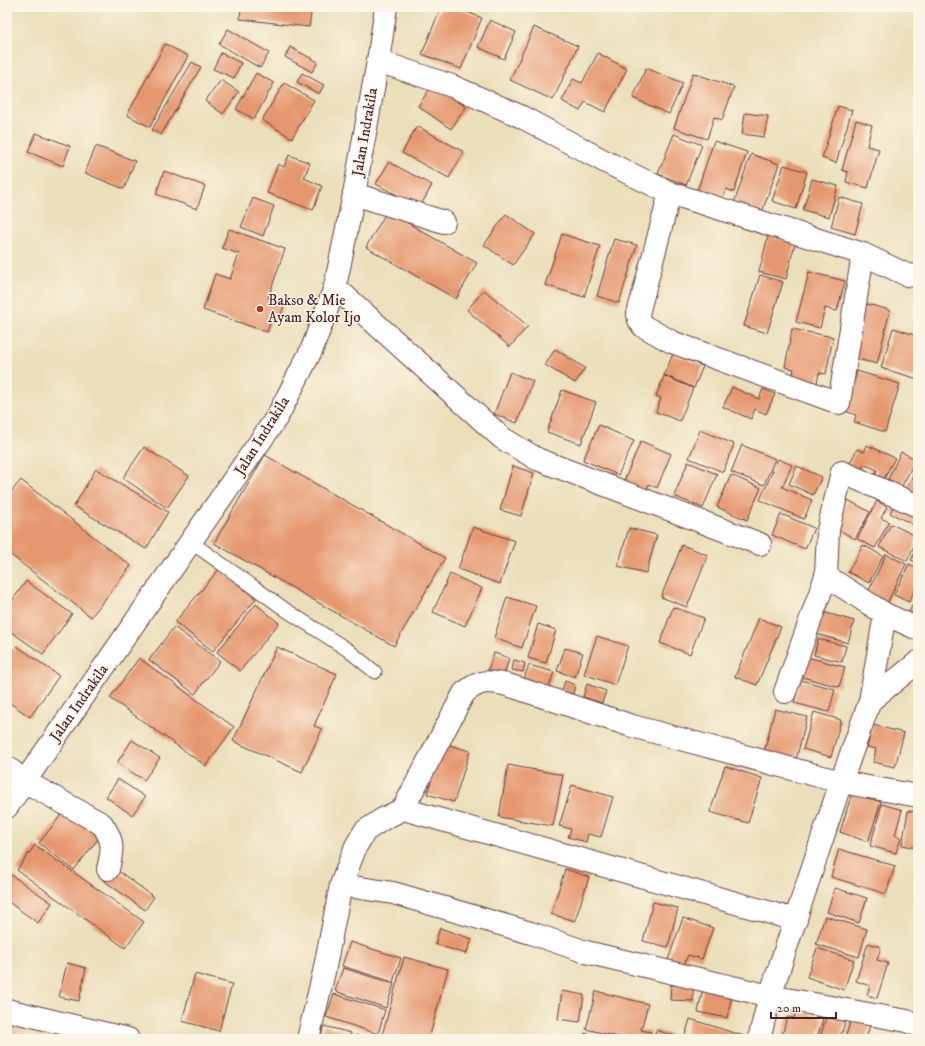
<svg xmlns="http://www.w3.org/2000/svg" width="925" height="1046" viewBox="0 0 925 1046" font-family="'IM FELL DW Pica',serif">
  <rect width="100%" height="100%" fill="#fcf5e5"/>
  <filter id="ink" filterUnits="userSpaceOnUse"><feTurbulence type="fractalNoise" baseFrequency=".025" numOctaves="2"/><feDisplacementMap in="SourceGraphic" scale="8" xChannelSelector="R" yChannelSelector="G"/><feConvolveMatrix kernelMatrix="1 2 1 2 8 2 1 2 1" color-interpolation-filters="sRGB"/></filter>
  <filter id="wash" filterUnits="userSpaceOnUse"><feTurbulence type="fractalNoise" baseFrequency=".012" numOctaves="4" result="noise"/><feDisplacementMap in="SourceGraphic" scale="16" xChannelSelector="R" yChannelSelector="G"/><feGaussianBlur stdDeviation="0.9" result="paint"/><feColorMatrix in="noise" values="0 0 0 0 0 0 0 0 0 0 0 0 0 0 0 0 0 1.4 0 .05"/><feComposite in="paint" operator="in"/></filter>
  <g filter="url(#wash)">
    <rect width="100%" height="100%" fill="#ebdeba"/>
    <g id="blocks">
      <path fill="#e59870" d="M241,7H312L309,27L240,19Z
        M441,7H454L482,18L461,69L422,54Z
        M490,20L516,32L504,59L478,47Z
        M534,27L578,46L553,100L510,80Z
        M228,29L269,53L260,68L219,44Z
        M165,44L188,56L150,127L127,115Z
        M290,47L318,62L312,72L285,57Z
        M221,53L241,63L234,78L213,69Z
        M598,53L627,69L605,112L585,102L580,111L562,101L573,79L582,83Z
        M192,62L201,67L161,135L152,130Z
        M646,68L683,83L669,114L633,98Z
        M256,73L274,83L254,119L236,109Z
        M302,73L324,85L319,94L297,82Z
        M693,73L734,87L722,120L714,117L707,139L674,128Z
        M221,80L239,92L223,114L205,101Z
        M284,83L314,100L292,138L262,120Z
        M433,84L466,107L451,129L418,106Z
        M838,106L852,110L836,163L822,158Z
        M745,113L768,116L764,137L742,134Z
        M856,120L872,125L867,146L879,149L868,188L846,182L848,172L842,170Z
        M417,126L464,152L449,178L402,153Z
        M36,133L70,146L63,166L28,152Z
        M674,134L702,145L686,185L658,174Z
        M714,141L747,152L734,192L726,189L722,200L697,191Z
        M96,146L135,161L124,189L85,173Z
        M751,154L779,164L762,212L734,203Z
        M289,155L310,163L304,178L322,186L313,210L267,193L278,164L284,167Z
        M389,162L432,185L420,207L376,184Z
        M784,165L807,172L796,209L772,201Z
        M164,171L205,186L197,209L156,194Z
        M812,179L838,186L829,217L803,210Z
        M839,197L863,204L855,234L831,227Z
        M253,198L274,206L263,236L241,227Z
        M387,211L477,263L456,299L366,247Z
        M506,214L535,234L513,265L484,245Z
        M229,229L285,249L268,298L285,303L280,317L273,315L267,332L203,310L215,274L230,279L239,254L222,248Z
        M562,234L600,246L584,297L545,285Z
        M768,236L795,243L786,279L759,272Z
        M614,239L637,245L619,303L597,296Z
        M809,272L845,281L837,311L825,308L820,328L796,322Z
        M760,275L783,282L767,333L744,326Z
        M484,290L528,326L510,347L467,310Z
        M863,303L890,310L877,364L849,357Z
        M893,328L918,336V379L881,368Z
        M792,329L833,337L826,374L819,373L817,383L792,379L794,369L785,367Z
        M555,349L585,368L575,383L545,365Z
        M673,354L703,366L694,388L664,375Z
        M857,371L900,384L885,432L854,422L856,415L845,411Z
        M510,372L533,381L517,423L494,414Z
        M664,376L693,388L680,421L656,412L661,398L656,396Z
        M732,387L759,399L763,389L775,394L766,414L755,409L751,419L723,407Z
        M562,390L596,402L581,444L547,432Z
        M599,425L634,441L618,475L583,460Z
        M700,430L734,444L723,472L689,458Z
        M641,441L671,454L657,488L649,484L646,491L624,481Z
        M742,445L775,459L764,485L731,472Z
        M867,445L895,458L883,481L874,477L877,470L864,464L860,471L849,465L857,449L864,452Z
        M144,447L189,476L167,508L123,478Z
        M901,452L916,459L902,486L888,479Z
        M265,455L445,558L394,646L214,543Z
        M778,459L792,465L782,487L812,500L804,519L760,500Z
        M688,462L717,474L703,508L674,496Z
        M513,466L534,473L521,516L500,510Z
        M797,466L822,477L813,495L789,484Z
        M918,466V494L906,489Z
        M96,469L168,512L146,549L74,506Z
        M731,475L761,488L747,520L717,507Z
        M21,480L131,566L91,617L7,552V497Z
        M848,500L870,512L855,539L834,527Z
        M877,501L887,507L881,518L889,522L875,548L857,539Z
        M896,501L918,512V527L890,513Z
        M781,514L814,528L805,549L772,535Z
        M891,524L918,537L907,561L879,547Z
        M473,527L515,541L500,584L458,569Z
        M629,528L657,535L646,573L618,566Z
        M682,545L708,555L687,607L661,597Z
        M863,545L883,556L869,583L848,572Z
        M918,547V563L911,560Z
        M886,554L906,564L886,606L866,597Z
        M909,564L918,568V583L909,602L894,595Z
        M219,569L256,599L213,651L175,622Z
        M450,574L482,588L465,626L433,612Z
        M26,581L72,614L43,654L7,629V608Z
        M918,594V619L908,614Z
        M507,597L536,606L522,648L494,638Z
        M256,604L279,623L240,671L217,652Z
        M673,607L704,618L690,654L660,643Z
        M823,612L854,621L848,643L816,634Z
        M759,618L781,627L757,685L735,677Z
        M538,624L556,630L546,663L528,658Z
        M174,627L220,661L195,694L149,660Z
        M597,636L628,646L615,685L584,674Z
        M818,639L846,646L842,662L814,655Z
        M17,646L59,676L30,717L7,701V659Z
        M277,647L337,674L314,726L322,729L302,772L233,741Z
        M565,648L583,653L575,677L557,671Z
        M494,653L509,658L504,675L488,670Z
        M807,657L845,667L839,687L802,677Z
        M139,658L234,727L206,766L110,698Z
        M514,660L525,663L523,672L512,670Z
        M529,665L554,672L549,687L524,679Z
        M800,680L835,689L829,712L794,703Z
        M565,681L575,685L573,694L562,691Z
        M587,684L606,691L602,703L583,697Z
        M775,709L807,717L796,760L764,752Z
        M814,712L841,720L831,757L803,749Z
        M873,725L904,733L895,767L873,762L876,749L867,747Z
        M132,740L160,758L144,780L117,763Z
        M443,743L470,751L454,802L427,794Z
        M508,765L563,775L553,826L499,817Z
        M725,766L762,778L748,823L710,812Z
        M118,779L145,797L132,815L106,797Z
        M572,785L613,797L601,837L588,834L586,842L568,837L571,829L559,826Z
        M852,793L881,802L868,842L840,832Z
        M882,804L902,810L895,835L901,838L896,853L870,846Z
        M65,810L101,835L74,870L39,843Z
        M908,811L918,812V848L902,845Z
        M35,845L144,922L125,948L17,870Z
        M839,849L895,866L886,894L831,877Z
        M113,867L154,897L145,910L103,880Z
        M565,869L589,877L575,921L551,914Z
        M7,872L52,903L38,923L7,901Z
        M835,888L867,898L859,923L827,912Z
        M653,902L678,908L668,947L643,941Z
        M825,916L867,929L859,957L816,944Z
        M683,918L713,928L702,959L688,955L684,965L668,960Z
        M440,928L472,939L466,954L435,944Z
        M350,942L401,958L393,982L342,966Z
        M868,943L881,947L877,960L888,963L877,998L867,995L870,986L856,981Z
        M817,948L854,960L844,990L807,977Z
        M404,957L448,969L429,1039H381Z
        M67,963L86,968L79,1001L59,997Z
        M343,968L394,984L386,1008L335,991Z
        M195,974L232,984L219,1031L182,1021Z
        M704,984L733,991L727,1018L698,1012Z
        M671,985L693,986V1001L670,1000Z
        M562,991L584,995L580,1022L558,1019Z
        M596,991L648,1004L641,1030L651,1032L649,1039H626L586,1029Z
        M334,994L385,1010L378,1034L326,1017Z
        M796,1011L823,1018L817,1039H793L782,1036L787,1017L794,1018Z
        M826,1017L845,1022L840,1039H820Z
        M690,1019L744,1036L743,1039H684Z
        M851,1019L870,1025L866,1039H845Z
        M10,1022L69,1035L68,1039H7Z
        M324,1026L351,1033L350,1039H320Z
        M656,1030L675,1036L674,1039H653Z
        M585,1033L605,1039H584Z
        M356,1035L368,1039H354Z
        M435,1036L444,1038V1039H434Z"/>
    </g>
  </g>
  <g filter="url(#ink)">
    <use href="#blocks" fill-opacity="0" stroke="#623c40" stroke-width="1"/>
    <g fill="none" stroke-linecap="round" stroke-linejoin="round">
      <g stroke="#623c40" stroke-width="15">
        <path id="service" d="M191,542L286,610L348,650L375,672"/>
      </g>
      <g stroke="#623c40" stroke-width="24">
        <path id="minor" d="M378,61L452,86L522,117L604,161L670,193L863,254L907,275L918,276
          M670,193L638,314L639,320L643,326L672,342L839,403L863,254
          M354,194L444,222
          M335,287L502,438L537,459L760,544
          M885,614L918,629
          M785,692L826,576
          M870,701L918,662
          M7,767L24,781L102,824C114,841 113,849 108,869
          M403,809L796,920
          M341,885L356,846L365,831L383,819L403,809L464,693C481,679 488,681 508,685L632,726L841,782L918,796
          M7,1010L128,1039
          M308,1039L324,972L341,885L393,893L531,933L586,952L770,996L907,1021L918,1026
          M759,1039L770,996L841,782L870,701L885,614L826,576L828,530L842,472L918,506"/>
      </g>
      <g stroke="#623c40" stroke-width="24">
        <path id="tertiary" d="M7,807L277,417L312,349L335,287L354,194L378,61L386,7"/>
      </g>
      <use href="#service" stroke="#fff" stroke-width="13"/>
      <use href="#minor" stroke="#fff" stroke-width="22"/>
      <use href="#tertiary" stroke="#fff" stroke-width="22"/>
    </g>
  </g>
  <circle fill="#c8321e" stroke="#fcf5e5" stroke-width="1.5" cx="260" cy="309" r="4"/>
  <g text-anchor="middle" dominant-baseline="central" stroke-width="3" stroke-linejoin="round" paint-order="stroke">
    <g font-size="15" fill="#4a1f2b" stroke="#fcf5e5">
      <text transform="translate(365 132) rotate(-80)">Jalan Indrakila</text>
      <text transform="translate(262 436) rotate(-58)">Jalan Indrakila</text>
      <text transform="translate(79 703) rotate(-55)">Jalan Indrakila</text>
    </g>
    <g font-size="15" fill="#4a1f2b" stroke="#fcf5e5" text-anchor="start">
      <text x="268" y="300">Bakso &amp; Mie<tspan x="268" dy="17">Ayam Kolor Ijo</tspan></text>
    </g>
  </g>
  <rect width="925" height="1046" fill="none" stroke="#fcf5e5" stroke-width="24"/>
  <path d="M771 1012v6h65v-6" fill="none" stroke="#4a1f2b" stroke-width="2"/>
  <text x="777" y="1012" font-size="12" fill="#4a1f2b" stroke="#fcf5e5" stroke-width="3" paint-order="stroke">20 m</text>
</svg>
